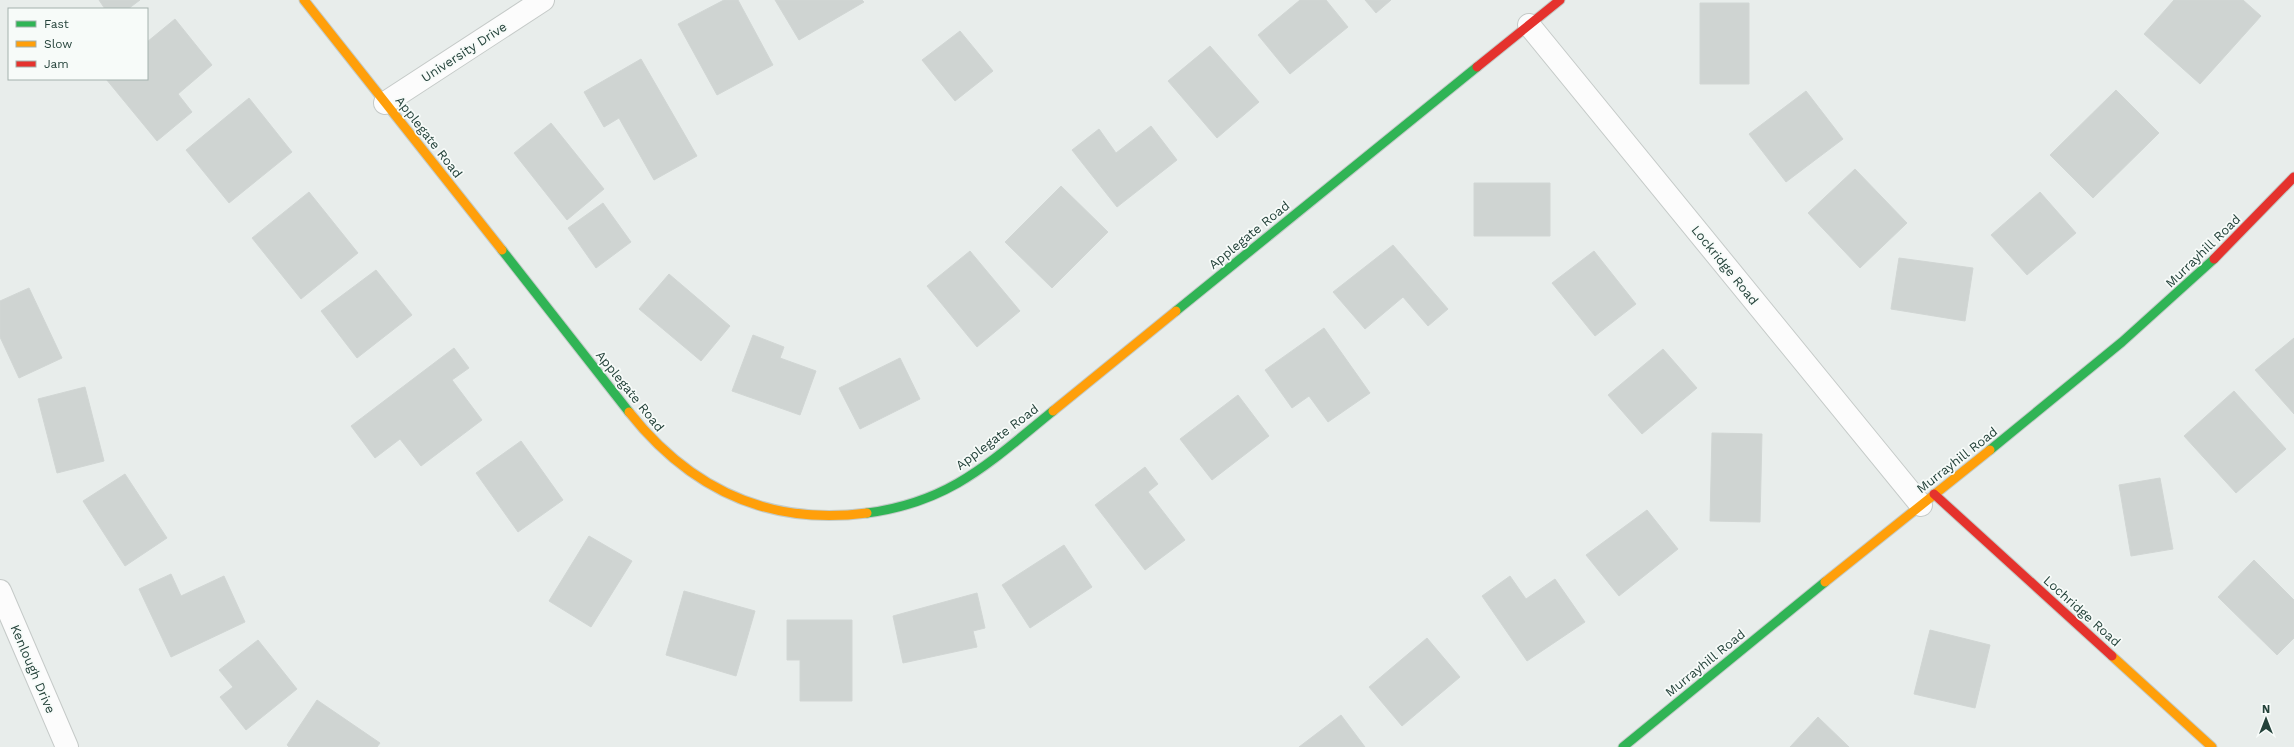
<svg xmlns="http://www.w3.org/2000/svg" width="2294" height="747" viewBox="0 0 2294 747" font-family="'Work Sans',sans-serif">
  <rect width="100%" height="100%" fill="#e8edeb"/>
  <path fill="#cfd4d2" stroke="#d1d6d4" d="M99,0H140L128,9H105Z
    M724,0H738L773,65L717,95L678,24Z
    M775,0H862L864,2L799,40Z
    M1300,0H1326L1348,27L1290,74L1258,35Z
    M1365,0H1391L1376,13Z
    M2174,0H2243L2261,16L2200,84L2144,34Z
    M1700,3H1749V84H1700Z
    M175,19L212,65L178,94L192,112L157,141L106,79H147V42Z
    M960,31L993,71L955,101L922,60Z
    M1210,46L1259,102L1217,138L1168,81Z
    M641,59L697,156L654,180L619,118L604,127L584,92Z
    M2116,90L2159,133L2093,198L2050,155Z
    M1806,91L1843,139L1786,182L1749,134Z
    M249,98L292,152L229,203L186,150Z
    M551,123L604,189L567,220L514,153Z
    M1151,126L1177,160L1117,207L1072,150L1099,129L1116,153Z
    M1855,169L1907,223L1860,268L1808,213Z
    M1474,183H1550V236H1474Z
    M1061,186L1108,232L1052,288L1005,242Z
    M309,192L358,253L301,299L252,238Z
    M2040,192L2076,233L2027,275L1991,235Z
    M603,203L631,242L596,268L568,228Z
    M1393,245L1448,309L1428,326L1403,297L1365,329L1333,292Z
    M970,251L1020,311L977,347L927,286Z
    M1594,251L1636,304L1595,336L1552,283Z
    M1899,258L1973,268L1965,321L1891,309Z
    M376,270L412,315L357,358L321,311Z
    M669,274L730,326L701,361L639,309Z
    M29,288L62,358L19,378L0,337V301Z
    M1324,328L1370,393L1328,422L1309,396L1292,408L1265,370Z
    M753,335L784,347L780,358L816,371L800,415L732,391Z
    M2294,338V414L2255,370Z
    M454,348L469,368L452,380L482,420L421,466L400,439L375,458L351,426Z
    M1663,349L1697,388L1642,434L1608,395Z
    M900,358L920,399L860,429L839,388Z
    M85,387L104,461L57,473L38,399Z
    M2234,391L2286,449L2236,493L2184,436Z
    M1238,395L1269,436L1212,480L1180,439Z
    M1712,433L1762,434L1760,522L1710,521Z
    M521,441L563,500L518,532L476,473Z
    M1145,467L1158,484L1148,492L1185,540L1145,570L1095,505Z
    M125,474L167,538L125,566L83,501Z
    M2160,478L2173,549L2131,556L2119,485Z
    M1647,510L1678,549L1619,596L1586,555Z
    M589,536L632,561L591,627L549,601Z
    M1064,545L1092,587L1030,628L1002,585Z
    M2254,560L2294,600V638L2277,655L2218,597Z
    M171,574L181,596L224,576L245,622L171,657L139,589Z
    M1510,576L1526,599L1555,579L1585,622L1527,661L1482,596Z
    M684,591L755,611L736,676L666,655Z
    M977,593L985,628L973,631L977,647L903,663L893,616Z
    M787,620H852V701H800V660H787Z
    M1930,630L1990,645L1975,708L1914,694Z
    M1427,638L1460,677L1402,726L1369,687Z
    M258,640L297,689L246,730L220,697L233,687L219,670Z
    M317,700L380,743L377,747H289L287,745Z
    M1341,715L1365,747H1299Z
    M1818,717L1849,747H1790Z"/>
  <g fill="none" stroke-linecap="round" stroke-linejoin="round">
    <g stroke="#c5cac8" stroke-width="24">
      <path id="street" d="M1529,25L1921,505
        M385,103L543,0
        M0,591L67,747"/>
    </g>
    <g stroke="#c3cbc8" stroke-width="11">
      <path id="fast" d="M502,250L629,412
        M1176,311L1477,67
        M1990,450L2122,342L2214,259
        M867,513C951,502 990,462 1053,411
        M1623,747L1825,582"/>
    </g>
    <g stroke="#c3cbc8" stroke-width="11">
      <path id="slow" d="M304,0L502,250
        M1053,411L1176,311
        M629,412C690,489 768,526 867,513
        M1825,582L1990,450
        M2112,656L2212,747"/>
    </g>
    <g stroke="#c3cbc8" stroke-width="11">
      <path id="jam" d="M1477,67L1560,0
        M2214,259L2294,177
        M1934,494L2112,656"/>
    </g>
    <use href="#street" stroke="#fcfcfc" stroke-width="22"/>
    <use href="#fast" stroke="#30b455" stroke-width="9"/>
    <use href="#slow" stroke="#ff9f0a" stroke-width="9"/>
    <use href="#jam" stroke="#e5322d" stroke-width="9"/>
  </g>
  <g text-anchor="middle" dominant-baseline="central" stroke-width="3.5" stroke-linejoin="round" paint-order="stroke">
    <g font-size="13" fill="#24423a" stroke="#f7fbf9">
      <text transform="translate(464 52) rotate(-33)">University Drive</text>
      <text transform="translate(429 137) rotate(52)">Applegate Road</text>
      <text transform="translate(1249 235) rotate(-39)">Applegate Road</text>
      <text transform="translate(2203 251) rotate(-44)">Murrayhill Road</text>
      <text transform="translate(1725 265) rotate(51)">Lockridge Road</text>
      <text transform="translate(630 391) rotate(51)">Applegate Road</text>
      <text transform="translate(997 437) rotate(-37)">Applegate Road</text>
      <text transform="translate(1957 460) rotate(-38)">Murrayhill Road</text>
      <text transform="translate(2082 611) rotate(42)">Lochridge Road</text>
      <text transform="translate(1705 663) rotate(-39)">Murrayhill Road</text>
      <text transform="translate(33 669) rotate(67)">Kenlough Drive</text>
    </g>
  </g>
  <rect x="8" y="8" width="140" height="72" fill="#f7fbf9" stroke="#a3b1ad"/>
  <rect x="16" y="21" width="20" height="6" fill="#30b455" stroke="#a3b1ad"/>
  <text x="44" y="28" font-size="12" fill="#24423a">Fast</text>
  <rect x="16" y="41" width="20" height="6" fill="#ff9f0a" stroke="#a3b1ad"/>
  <text x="44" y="48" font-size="12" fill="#24423a">Slow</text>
  <rect x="16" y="61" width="20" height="6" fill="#e5322d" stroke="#a3b1ad"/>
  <text x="44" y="68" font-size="12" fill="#24423a">Jam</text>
  <g transform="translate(2266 719)" stroke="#f7fbf9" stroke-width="3" paint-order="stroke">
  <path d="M0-3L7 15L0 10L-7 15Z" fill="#24423a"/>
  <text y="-6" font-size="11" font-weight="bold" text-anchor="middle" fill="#24423a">N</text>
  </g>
</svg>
